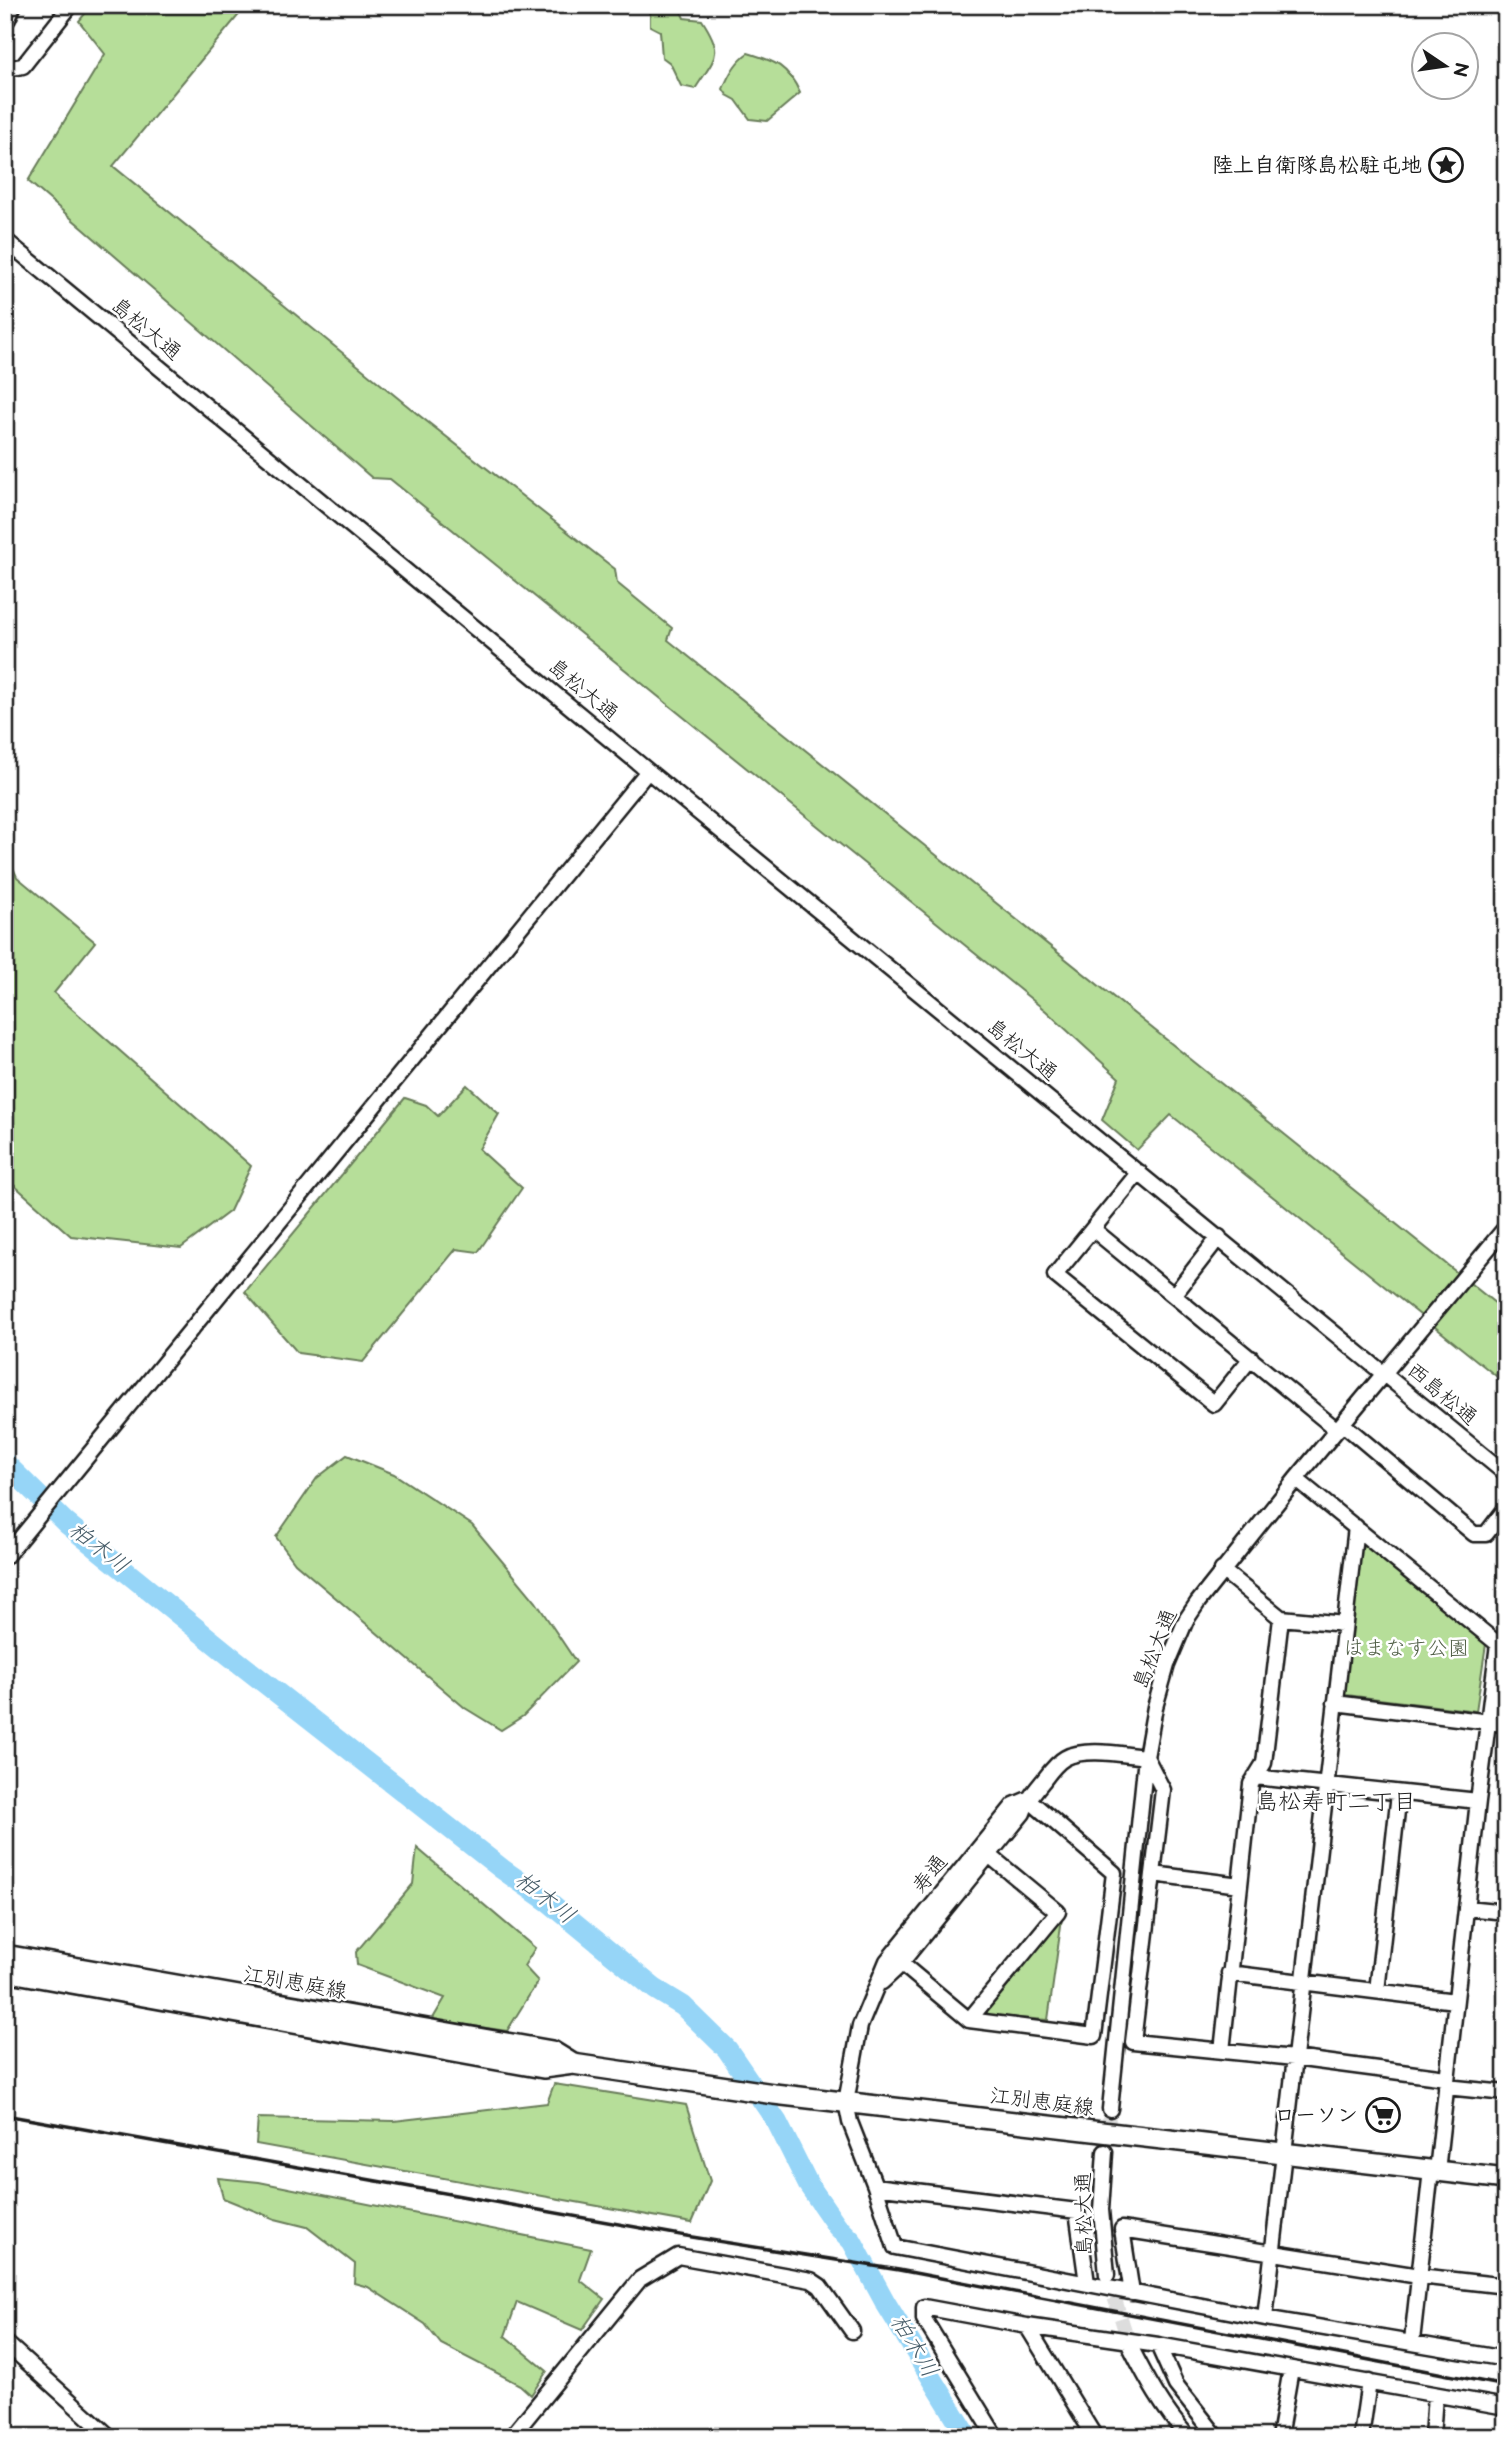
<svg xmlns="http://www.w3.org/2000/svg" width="1511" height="2442" viewBox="0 0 1511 2442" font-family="'Balsamiq Sans','Klee One',sans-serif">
  <rect width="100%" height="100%" fill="#fff"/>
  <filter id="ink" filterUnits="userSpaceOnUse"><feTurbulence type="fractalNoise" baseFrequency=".0143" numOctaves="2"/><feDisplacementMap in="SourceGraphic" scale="14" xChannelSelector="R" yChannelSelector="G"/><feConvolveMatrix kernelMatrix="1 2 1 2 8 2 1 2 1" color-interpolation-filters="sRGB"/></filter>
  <g filter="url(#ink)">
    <path fill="#b6de99" stroke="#697d5a" stroke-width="2" d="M92,5H247L113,166L420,416L615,569L617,583L672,628L668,640L1506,1312V1384L1171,1115L1137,1150L1102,1120L1119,1078L1046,1011L390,479L372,478L28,181L105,54L79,21Z
      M654,5H678L684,18L702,20C725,55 715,57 695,89L681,86L670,63L662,57L660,31L650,26V14Z
      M748,53C775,61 788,66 800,93L767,121L750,119L736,100L727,95L723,89C728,76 736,61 748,53Z
      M5,857L10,861L17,877L95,942L54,993L251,1166L230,1211L181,1248L71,1236L5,1177Z
      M467,1085L499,1114L479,1149L522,1188L478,1252L456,1249L363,1362L298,1353L245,1292L405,1098L426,1105L438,1116Z
      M347,1455L394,1474L472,1525L536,1602L576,1662L523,1716L501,1730L465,1708L295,1563L276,1537L317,1478Z
      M1366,1546L1486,1644L1476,1711L1346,1695L1343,1691L1359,1549Z
      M417,1848L535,1948L524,1966L538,1981L507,2031L432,2020L445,1998L357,1965L356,1952L413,1884Z
      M1062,1918L1048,2020L988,2016L986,2009Z
      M554,2084L686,2105L710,2181L692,2223L256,2144L258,2118L394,2121L547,2103Z
      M218,2178L259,2182L591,2249L580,2280L604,2299L582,2330L517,2302L505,2336L547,2371L531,2395L520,2385L441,2344L425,2324L368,2287L354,2283L355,2264L307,2227L275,2219L223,2198Z"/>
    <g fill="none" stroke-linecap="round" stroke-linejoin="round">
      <path stroke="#96d5f7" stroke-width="21" d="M5,1463L66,1523L229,1655L502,1869L549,1902L655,1989L683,2006L727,2049L777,2122L808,2184L837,2226L852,2241L885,2302L968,2437"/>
      <path stroke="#ddd" stroke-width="14" stroke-dasharray="14 7" stroke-linecap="butt" d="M1105,2152L1110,2109
        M1108,2278L1130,2346"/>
      <g stroke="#1c1c1c" stroke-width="19">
        <path id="minor" d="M5,69L23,66L71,5
          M5,240L648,771L1506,1474
          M1139,1172L1055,1275L1214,1404L1251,1358
          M1094,1230L1337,1430
          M1174,1295L1219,1237
          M1343,1424L1474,1534H1486L1506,1508
          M1296,1479L1498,1644
          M5,1557L648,771
          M1281,1618L1345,1624
          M1335,1703L1506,1724
          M1255,1777L1478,1801
          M1028,1799L1014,1805L887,1961L860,2026L846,2102L850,2122L875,2186L895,2247L1265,2318L1506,2359
          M1153,1874L1240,1885
          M1466,1908L1506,1912
          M896,1959L969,2020L1094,2036L1114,1873L1028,1799
          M1229,1973L1455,2001
          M882,1982L896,1969L1023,1813C1027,1800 1034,1792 1043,1781C1049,1773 1056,1763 1065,1758C1085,1747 1124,1755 1146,1757L1163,1790L1133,2042L1294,2058L1446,2078
          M1377,1991L1399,1793
          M969,2020L1058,1912L983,1850
          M1222,2051L1251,1784L1264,1763L1281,1618L1222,1570
          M1446,2087L1506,2093
          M1110,2109L1146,1757L1155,1707L1167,1665L1186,1620L1198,1602L1296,1479L1506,1227
          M1105,2152L1101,2210L1107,2275
          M1437,2171L1478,1801L1498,1644L1506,1635
          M875,2186L1077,2211L1087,2283
          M1132,2293L1122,2229L1419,2276L1506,2286
          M1265,2318L1356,1527
          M1027,2326L1095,2437
          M1412,2341L1431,2170
          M5,2342L110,2437
          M1158,2345L1176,2385L1217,2437
          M1130,2346C1147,2380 1163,2409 1188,2437
          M511,2437L640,2279L678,2256L811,2280L820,2286L852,2331
          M996,2437L924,2319V2307L1027,2326L1158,2345L1506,2407
          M1279,2437L1291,2369
          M1361,2437L1369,2382
          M1432,2437L1435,2395"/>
      </g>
      <g stroke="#1c1c1c" stroke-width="24">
        <path id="major" d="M5,1955L552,2051L573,2064
          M5,1971L543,2068L573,2064L774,2094L1506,2179"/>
      </g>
      <g stroke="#1c1c1c" stroke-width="26">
        <path id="highway" d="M5,17L10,5"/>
      </g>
      <use href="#minor" stroke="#fff" stroke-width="14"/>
      <use href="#major" stroke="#fff" stroke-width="19"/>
      <use href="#highway" stroke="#fff" stroke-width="21"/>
      <path stroke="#1c1c1c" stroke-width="3.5" d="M5,2115L692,2237L899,2270L1506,2386"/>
    </g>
  </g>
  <defs>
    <g id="sight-ring" transform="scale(1.75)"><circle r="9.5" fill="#fff" stroke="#1c1c1c" stroke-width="1.5"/><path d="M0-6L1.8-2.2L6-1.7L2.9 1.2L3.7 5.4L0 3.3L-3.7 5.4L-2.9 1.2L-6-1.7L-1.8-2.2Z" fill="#1c1c1c"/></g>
    <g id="supermarket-ring" transform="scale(1.75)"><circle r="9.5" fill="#fff" stroke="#1c1c1c" stroke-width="1.5"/><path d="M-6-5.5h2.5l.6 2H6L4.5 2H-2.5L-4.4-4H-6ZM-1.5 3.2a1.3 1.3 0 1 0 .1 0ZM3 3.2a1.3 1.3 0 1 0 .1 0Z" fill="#1c1c1c"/></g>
  </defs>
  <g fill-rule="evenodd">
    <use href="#sight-ring" x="1446" y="165"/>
    <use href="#supermarket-ring" x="1383" y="2115"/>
  </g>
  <g text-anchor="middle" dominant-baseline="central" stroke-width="5" stroke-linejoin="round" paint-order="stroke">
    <g font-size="21" font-weight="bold" fill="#1c1c1c" stroke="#fff" text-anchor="end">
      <text x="1422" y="165">陸上自衛隊島松駐屯地</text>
      <text x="1358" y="2115">ローソン</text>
    </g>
    <g font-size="21" fill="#1c1c1c" stroke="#fff">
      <text transform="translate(146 329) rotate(40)">島松大通</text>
      <text transform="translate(583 690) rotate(40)">島松大通</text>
      <text transform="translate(1022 1050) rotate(39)">島松大通</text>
      <text transform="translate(1442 1394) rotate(40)">西島松通</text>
      <text transform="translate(1155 1649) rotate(-68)">島松大通</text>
      <text transform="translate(930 1874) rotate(-51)">寿通</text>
      <text transform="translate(295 1983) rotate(10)">江別恵庭線</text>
      <text transform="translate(1042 2102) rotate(7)">江別恵庭線</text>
      <text transform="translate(1084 2214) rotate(-91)">島松大通</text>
    </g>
    <g font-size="21" fill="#526048" stroke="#fff">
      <text x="1406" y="1648">はまなす公園</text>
    </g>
    <g font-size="23" font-style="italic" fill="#475d69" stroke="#fff">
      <text transform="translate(99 1548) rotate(38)">柏木川</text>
      <text transform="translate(545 1898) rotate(38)">柏木川</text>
      <text transform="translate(914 2346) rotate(59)">柏木川</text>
    </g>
    <g font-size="23" fill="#1c1c1c" stroke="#fff">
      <text x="1336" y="1802">島松寿町二丁目</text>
    </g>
  </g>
  <rect width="1511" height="2442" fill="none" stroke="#fff" stroke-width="28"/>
  <rect x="14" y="14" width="1483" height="2414" fill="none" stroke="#1c1c1c" stroke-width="2.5" filter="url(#ink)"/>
  <g transform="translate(1445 66) rotate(103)"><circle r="33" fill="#ffffff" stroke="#a4a4a4" stroke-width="2"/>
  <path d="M0-5L12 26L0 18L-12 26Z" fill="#1c1c1c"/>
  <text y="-10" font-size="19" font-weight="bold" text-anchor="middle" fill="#1c1c1c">N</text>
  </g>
</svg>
